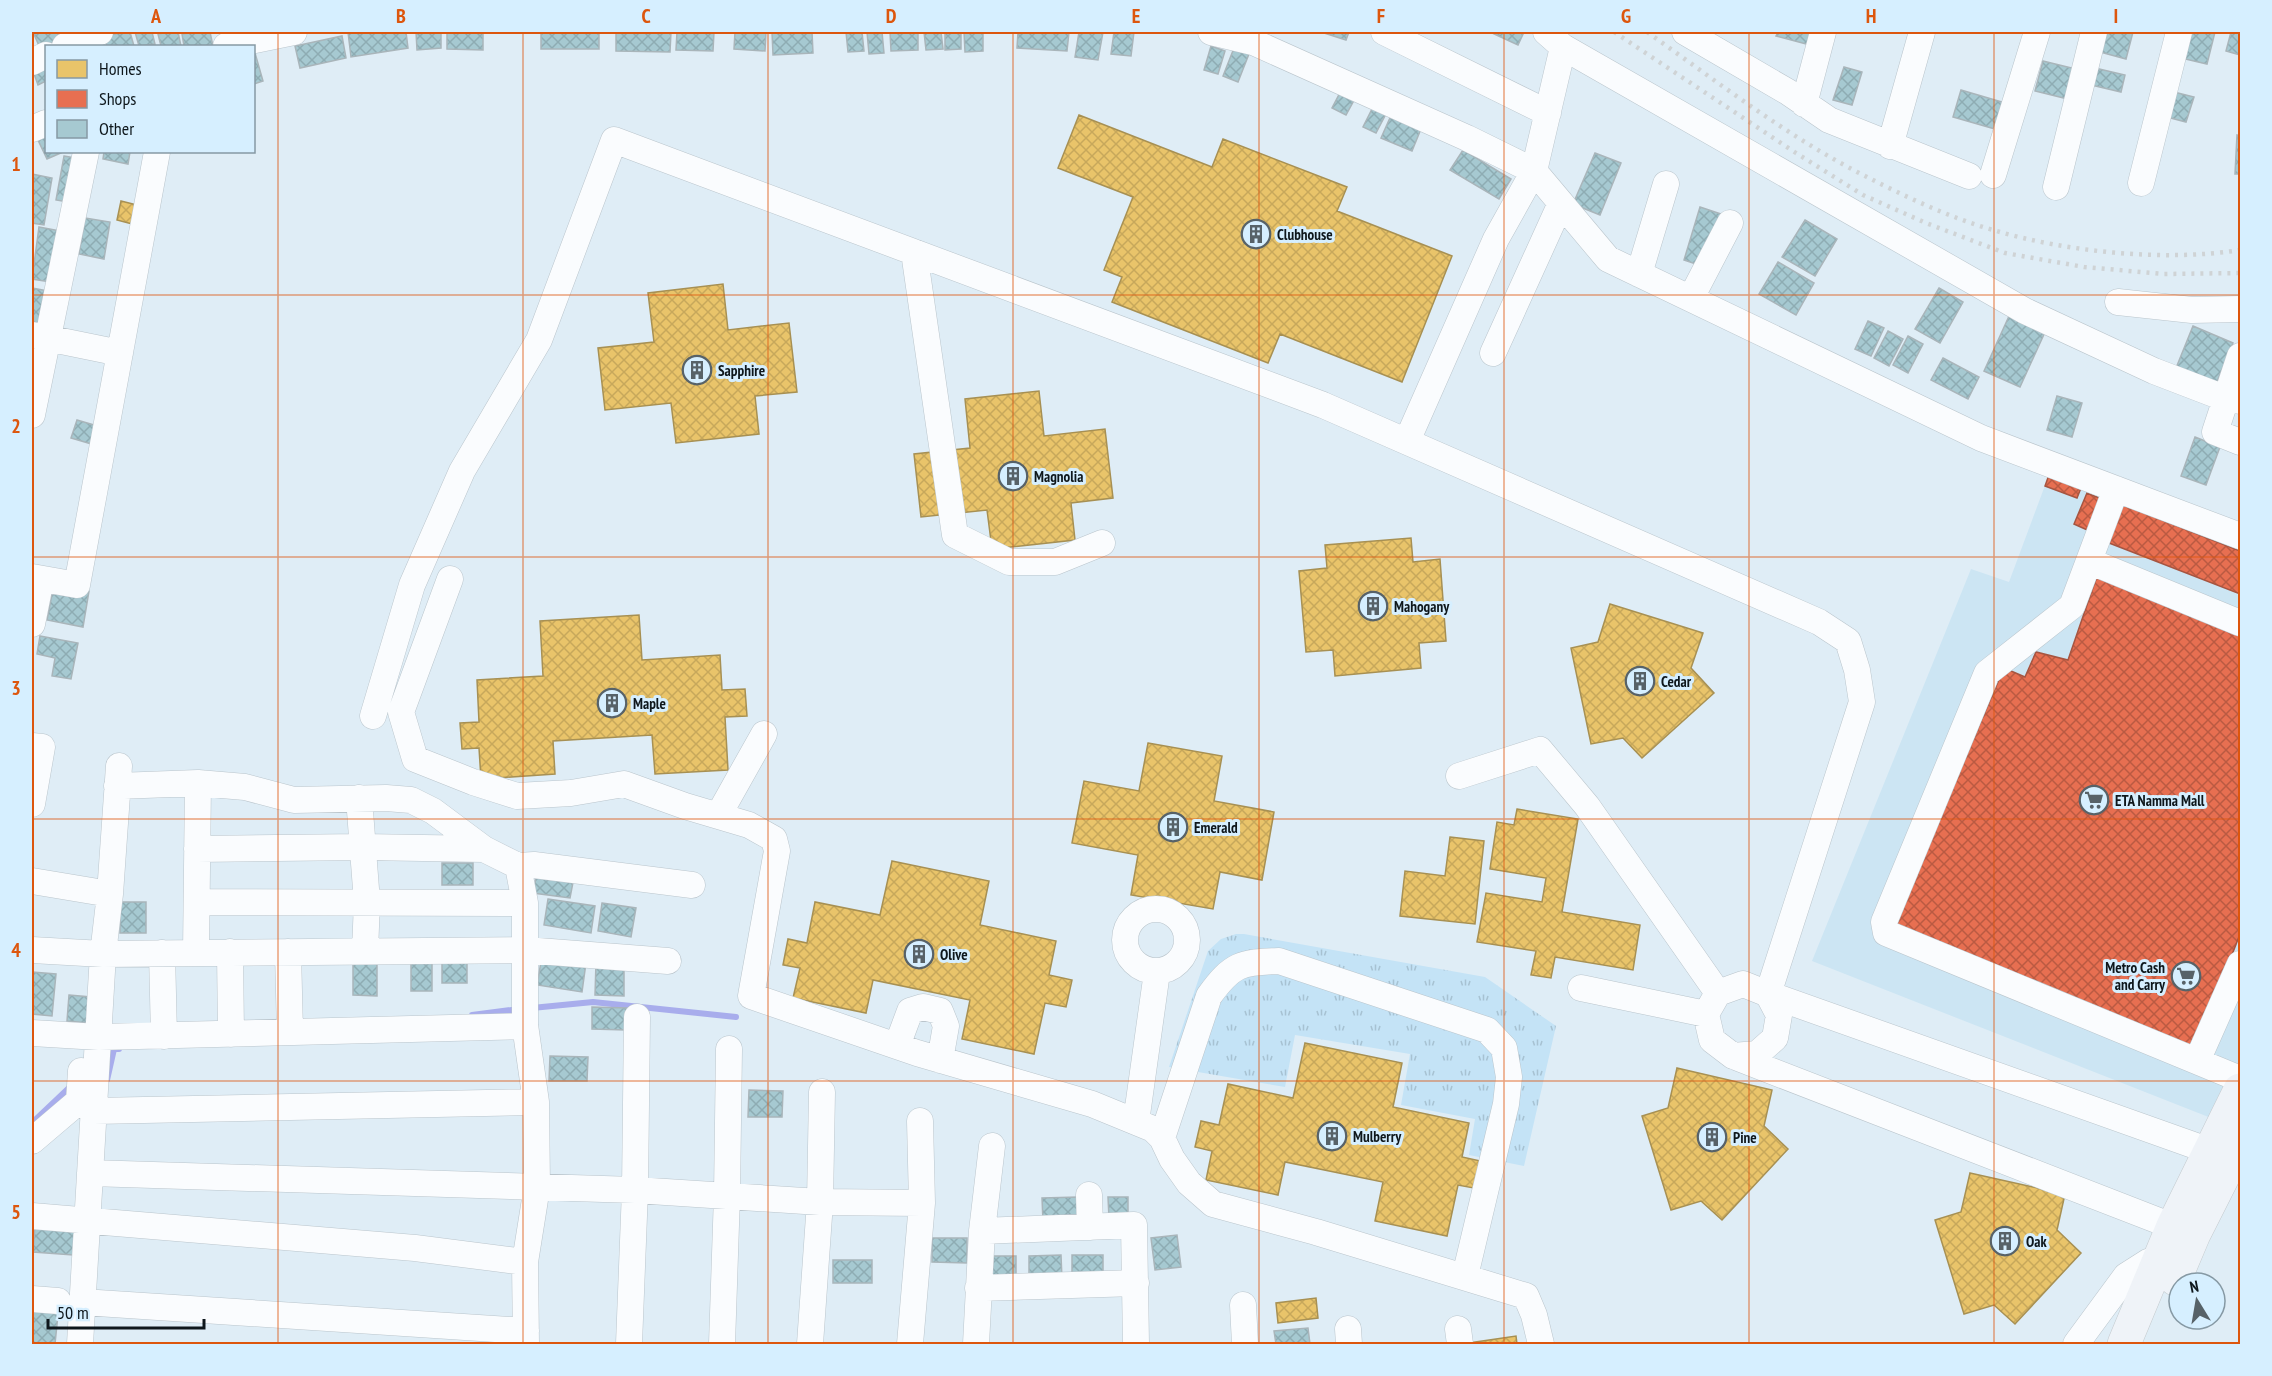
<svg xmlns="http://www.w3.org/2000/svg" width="2272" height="1376" viewBox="0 0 2272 1376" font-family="'PT Sans Narrow',sans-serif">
  <defs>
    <pattern id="grass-tufts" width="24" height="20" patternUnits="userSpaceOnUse" patternTransform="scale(1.5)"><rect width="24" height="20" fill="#c4e3f6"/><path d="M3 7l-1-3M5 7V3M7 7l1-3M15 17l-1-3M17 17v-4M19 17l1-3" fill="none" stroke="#a7c2d2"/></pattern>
    <pattern id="homes-cross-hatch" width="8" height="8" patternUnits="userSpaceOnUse" patternTransform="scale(1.5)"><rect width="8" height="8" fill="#e9c46a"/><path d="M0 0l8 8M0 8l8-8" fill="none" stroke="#c7a85b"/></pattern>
    <pattern id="shops-cross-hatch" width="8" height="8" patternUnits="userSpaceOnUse" patternTransform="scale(1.5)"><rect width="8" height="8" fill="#e76f51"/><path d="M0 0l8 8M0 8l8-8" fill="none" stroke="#ba5a42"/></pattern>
    <pattern id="building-cross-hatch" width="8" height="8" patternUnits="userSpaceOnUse" patternTransform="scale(1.5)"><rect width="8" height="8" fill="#a6c9d1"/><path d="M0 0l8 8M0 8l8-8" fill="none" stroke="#8eacb3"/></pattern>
  </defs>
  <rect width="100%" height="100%" fill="#dfedf6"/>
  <path fill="#cce5f3" d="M2050,472L2240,549V1095L2228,1126L2206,1116L1812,961L1971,569L2009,582Z"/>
  <path fill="url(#grass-tufts)" d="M1236,934H1244L1485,977L1556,1026L1524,1166L1469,1155L1475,1119L1401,1105L1410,1054L1295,1035L1285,1087L1169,1067L1208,951L1221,939Z"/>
  <path fill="url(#homes-cross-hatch)" stroke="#a79053" stroke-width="1.5" d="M1079,115L1212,167L1223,139L1347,187L1337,211L1452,256L1402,382L1280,334L1268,363L1112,302L1122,277L1104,270L1133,197L1058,168Z
    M121,201L145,207L140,226L117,220Z
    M723,284L728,330L789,323L797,392L755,396L759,434L676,443L671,403L605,410L598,348L654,342L648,293Z
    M1039,391L1044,436L1105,429L1113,498L1071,503L1075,540L992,549L987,510L921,517L914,454L970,448L965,399Z
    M1411,538L1413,562L1440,559L1446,641L1419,643L1421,668L1335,676L1333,650L1306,652L1299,571L1327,568L1325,545Z
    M1610,604L1703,633L1691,668L1714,693L1642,758L1623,738L1591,744L1571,648L1598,642Z
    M639,615L642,660L720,655L722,690L745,689L747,716L725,717L728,770L655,774L652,735L553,741L555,774L481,779L479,748L462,749L460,723L479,722L477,680L543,676L540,621Z
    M1148,743L1222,756L1214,801L1274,812L1262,880L1220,872L1213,909L1131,895L1138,855L1072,843L1084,781L1139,791Z
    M1517,809L1578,819L1562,912L1640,925L1633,970L1555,957L1551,978L1531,975L1536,951L1477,942L1486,893L1542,902L1546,878L1490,869L1497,822L1514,825Z
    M1450,837L1484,841L1475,924L1400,916L1405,871L1445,876Z
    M892,861L989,881L980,925L1056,941L1049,975L1072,980L1066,1007L1045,1003L1034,1054L962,1039L970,1000L873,980L866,1013L793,998L800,968L783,965L788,939L807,943L815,902L880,915Z
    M1305,1043L1402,1063L1393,1107L1469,1123L1462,1157L1485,1162L1479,1189L1458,1185L1447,1236L1375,1221L1383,1182L1285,1162L1278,1195L1206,1180L1212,1151L1195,1147L1201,1121L1219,1125L1228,1084L1293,1098Z
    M1677,1068L1772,1090L1764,1126L1788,1149L1722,1220L1701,1201L1671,1210L1642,1116L1668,1108Z
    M1970,1173L2065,1194L2057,1230L2081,1253L2015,1324L1994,1305L1964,1314L1935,1220L1961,1212Z
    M1316,1298L1318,1318L1278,1323L1276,1303Z
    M1516,1336L1517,1344H1469V1343Z"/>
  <path fill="url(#shops-cross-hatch)" stroke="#a65541" stroke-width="1.5" d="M2050,472L2083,483L2077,498L2045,486Z
    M2087,493L2107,501L2094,533L2074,524Z
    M2119,503L2240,551V594L2104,541Z
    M2098,573L2240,632V934L2195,1050L1894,923L2004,668L2025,677L2036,652L2068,660Z"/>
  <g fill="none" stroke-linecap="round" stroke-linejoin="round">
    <path stroke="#a8adec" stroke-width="6" d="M532,1008L593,1002L736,1017
      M472,1015L519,1009
      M107,1080L114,1049H119
      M32,1123L70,1087H74"/>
  </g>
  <path fill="url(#building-cross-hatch)" stroke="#a9b5ba" stroke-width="1.5" d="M33,32H57L60,40L40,48Z
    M122,32H130L134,46H107L104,37Z
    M135,32H152L155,44L139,46Z
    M170,32H178L181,46H161L158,34Z
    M196,32H210L213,46H184L182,34Z
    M348,32H406L408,48L351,57Z
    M416,32H441V48L417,50Z
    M447,32H483V50L447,49Z
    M541,32H599V49H541Z
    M616,32H671L670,52L616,51Z
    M677,32H714L713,51L676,50Z
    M735,32H766L765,51L734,49Z
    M772,32H812L813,53L773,55Z
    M846,32H862L864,51L848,52Z
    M867,32H882L884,53L869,54Z
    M890,32H918V50L891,51Z
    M924,32H941L943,49L926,50Z
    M945,32H961V49L945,50Z
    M964,32H983V51L965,52Z
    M1018,32H1069L1067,51L1017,48Z
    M1079,32H1103L1098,60L1075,57Z
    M1114,32H1134L1131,56L1111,54Z
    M1321,32H1349L1346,40Z
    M1490,32H1524L1518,45Z
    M1778,32H1819L1814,46L1776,36Z
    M2105,32H2133L2126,59L2100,52Z
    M2187,32H2215L2207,64L2181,58Z
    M2231,32H2240V55L2226,51Z
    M342,36L346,58L300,68L295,46Z
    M1211,46L1225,51L1218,74L1204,70Z
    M1234,48L1249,54L1238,82L1223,76Z
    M255,53L263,81L254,84V54Z
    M46,60V81L38,85L32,68Z
    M2043,61L2080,70L2072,100L2035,91Z
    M1844,67L1862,72L1852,105L1833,100Z
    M2095,68L2125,75L2121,92L2091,85Z
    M1344,85L1358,93L1346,115L1332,108Z
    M1961,90L2002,102L1995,129L1953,117Z
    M2166,90L2194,97L2186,122L2159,115Z
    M1375,103L1388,110L1376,133L1363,127Z
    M1393,111L1423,124L1412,151L1381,138Z
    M46,133V152H63L47,159L37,138Z
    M2237,135L2240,136V174H2235Z
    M1463,150L1511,179L1499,199L1450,170Z
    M104,152H130L128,164L103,159Z
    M1595,153L1621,163L1600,215L1573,204Z
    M64,156L82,159L73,203L56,200Z
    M32,174L52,178L44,225L32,223Z
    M1700,207L1721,214L1705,267L1684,260Z
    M85,218L110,222L104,259L79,254Z
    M1805,220L1837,239L1815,276L1782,257Z
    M39,227L66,232L57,283L32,279Z
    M1778,262L1814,283L1796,315L1759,294Z
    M32,288L54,292L48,325L32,322Z
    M1939,288L1963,302L1940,343L1915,329Z
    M2010,314L2046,330L2020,387L1984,371Z
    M1868,321L1884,328L1871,356L1855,349Z
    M2193,326L2233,343L2216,384L2176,368Z
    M1888,331L1903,339L1889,366L1874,358Z
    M1908,336L1923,344L1908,373L1893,365Z
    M1943,358L1979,377L1968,399L1931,380Z
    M2057,396L2082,403L2072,437L2047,430Z
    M77,420L101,427L95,445L71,438Z
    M2195,437L2220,447L2206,485L2181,476Z
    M54,584L89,591L83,627L47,620Z
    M40,636L78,643L71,679L52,676L55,658L37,654Z
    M442,863H473V885H442Z
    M537,871L574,877L570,898L533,893Z
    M548,899L595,906L591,933L544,925Z
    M120,902H146V933H120Z
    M602,903L636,908L631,937L598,931Z
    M411,954H432V991H411Z
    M442,955L467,956V983H442Z
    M542,956L586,963L582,992L537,985Z
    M353,957H377V996L353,995Z
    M596,963H624V996L595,995Z
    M32,972L56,974L52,1016L32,1014Z
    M69,995L91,997L89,1023L67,1021Z
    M592,1007L627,1008L626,1030L592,1029Z
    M550,1056L588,1057L587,1081H549Z
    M749,1090L783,1091L782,1117H748Z
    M1078,1197L1079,1221L1043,1222L1042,1198Z
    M1108,1197H1128V1217L1109,1218Z
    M35,1225L75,1229L73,1255L33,1252Z
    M1177,1235L1181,1267L1155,1270L1151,1238Z
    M932,1238H967V1263L932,1262Z
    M1061,1255L1062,1279L1029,1280V1256Z
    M1072,1255H1103V1278L1072,1279Z
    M986,1256H1016V1285L987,1286Z
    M833,1260H872V1283H833Z
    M32,1303L59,1305L55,1344H32Z
    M1308,1328L1310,1344H1276L1274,1331Z"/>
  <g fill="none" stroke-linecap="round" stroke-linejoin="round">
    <g stroke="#bac5cc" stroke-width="27">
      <path id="minor" d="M1211,32L1253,42L1467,138L1534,171L1608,259L1981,438L2240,536
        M1384,32L1548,113
        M1546,32L1563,47L2025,311L2154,371L2227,399L2240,401
        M1685,32L1788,92L1829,120L1969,176
        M65,46L100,32
        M226,46L294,32
        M32,62L46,55
        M1804,104L1823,32
        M32,129L46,123
        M1890,146L1922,32
        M1993,175L2037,32
        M2141,183L2179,32
        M2056,187L2094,32
        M914,252L955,535L1009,562H1055L1102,543
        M1639,274L1666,184
        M1691,298L1730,223
        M2118,302L2192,310L2240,309
        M32,335L120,353
        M1493,353L1561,203
        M2240,356L2215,432L2240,442
        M32,415L86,152
        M1407,441L1496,239L1534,171L1563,47
        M2116,489L2072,606L1987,673L1884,922L1886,933L2240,1079
        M2089,561L2240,623
        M32,577L77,585L157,152
        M450,579L401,712L415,759L473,782L517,796L571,793L624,784L685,806L749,825L774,839L777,851L751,996L917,1053L1092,1104L1153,1129L1162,1138L1172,1159L1189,1183L1213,1204L1316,1232L1526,1296L1534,1315L1541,1344
        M32,624L41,579
        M373,716L412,585L462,471L539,340L614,140L1323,405L1819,622L1848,641L1857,670L1862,702L1768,994L2210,1151
        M32,746L42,747L32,804
        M1459,776L1540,750L1587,806L1718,993
        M117,786L198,783L245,787L294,800L386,798L411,800L433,811L484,849L518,866L525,903
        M359,798L367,902L365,951
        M718,816L764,734
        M197,849L362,847L484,849
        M518,866L534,865L692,885
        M32,881L110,894
        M197,902L525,903V1025L536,1102L537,1187L525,1262L526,1344
        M1125 940a31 31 0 1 1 62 0a31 31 0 1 1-62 0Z
        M32,950L103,954L525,950L668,961
        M230,952L231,1034
        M288,952L290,1032
        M162,953L164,1036
        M196,953L198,783
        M1581,988L1706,1014
        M32,1033L99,1037L525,1026
        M897,1046L910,1011L923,1007L940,1011L946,1026L940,1060
        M1733,1056L1757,1054L1775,1038L1779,1015L1768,994L1743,984L1718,993L1706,1014L1712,1040L1733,1056L2190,1233
        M2197,1061L2240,964
        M94,1111L536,1102
        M1136,1122L1157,972
        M1162,1138L1209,996C1232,964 1241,962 1279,961L1487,1030L1504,1048L1509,1077L1506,1104L1465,1276
        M32,1141L79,1101L81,1071
        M90,1173L635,1190L820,1202L922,1203
        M1089,1195L1090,1227
        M32,1216L415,1248L525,1262
        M982,1231L1134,1225L1136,1344
        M978,1288L1136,1283
        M32,1299L58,1301
        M82,1302L526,1331
        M1243,1305L1245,1344
        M1348,1329L1349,1344
        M1458,1329L1460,1344
        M80,1344L103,954L110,894L119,766
        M629,1344L635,1190L637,1017
        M722,1344L727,1195L729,1049
        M810,1344L820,1202L822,1092
        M910,1344L922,1203L920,1121
        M976,1344L982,1231L992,1146
        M2076,1344L2126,1276L2148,1262L2159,1258"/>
    </g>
    <g stroke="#c4cace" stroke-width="34">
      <path id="major" d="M2175,1279L2194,1234L2240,1143
        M2124,1344L2173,1226L2240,1090"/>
    </g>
    <use href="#minor" stroke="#fafcfe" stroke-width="26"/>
    <use href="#major" stroke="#eff3f8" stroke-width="33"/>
    <path stroke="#cfd3d5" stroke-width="4.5" stroke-dasharray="3 6" stroke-linecap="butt" d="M1614,32L1796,153L1863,195L1926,223L2005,253L2084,267L2164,274L2240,273
      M1647,32C1718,82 1789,138 1867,177C1906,197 1951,218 1993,230C2067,252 2164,262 2240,250"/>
  </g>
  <path fill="none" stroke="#dd560d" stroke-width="1.5" stroke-opacity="0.55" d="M278,32V1344M523,32V1344M768,32V1344M1013,32V1344M1259,32V1344M1504,32V1344M1749,32V1344M1994,32V1344M32,295H2240M32,557H2240M32,819H2240M32,1081H2240"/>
  <defs>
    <g id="building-ring" transform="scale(1.5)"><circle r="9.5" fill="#d6efff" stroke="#576268" stroke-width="1.5"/><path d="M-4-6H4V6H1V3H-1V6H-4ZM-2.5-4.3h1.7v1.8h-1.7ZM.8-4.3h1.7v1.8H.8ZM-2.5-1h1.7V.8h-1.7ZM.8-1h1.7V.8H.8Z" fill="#576268"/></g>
    <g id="supermarket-ring" transform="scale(1.5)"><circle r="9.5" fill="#d6efff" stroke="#576268" stroke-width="1.5"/><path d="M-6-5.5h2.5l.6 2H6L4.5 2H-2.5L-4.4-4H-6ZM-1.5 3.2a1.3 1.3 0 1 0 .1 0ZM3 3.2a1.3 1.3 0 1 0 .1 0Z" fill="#576268"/></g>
  </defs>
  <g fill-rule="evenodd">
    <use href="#building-ring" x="1256" y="234"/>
    <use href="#building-ring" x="697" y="370"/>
    <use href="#building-ring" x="1013" y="476"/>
    <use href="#building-ring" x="1373" y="606"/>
    <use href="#building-ring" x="1640" y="681"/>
    <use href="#building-ring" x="612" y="703"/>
    <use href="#supermarket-ring" x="2094" y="800"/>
    <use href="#building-ring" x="1173" y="827"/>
    <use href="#building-ring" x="919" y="954"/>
    <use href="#supermarket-ring" x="2186" y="976"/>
    <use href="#building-ring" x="1332" y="1136"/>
    <use href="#building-ring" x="1712" y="1137"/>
    <use href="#building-ring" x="2005" y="1241"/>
  </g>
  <g text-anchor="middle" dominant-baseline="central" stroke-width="6" stroke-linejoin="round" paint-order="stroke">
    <g font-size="15" font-weight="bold" fill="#0e171c" stroke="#d6efff" text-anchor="start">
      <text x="1277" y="234">Clubhouse</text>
      <text x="718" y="370">Sapphire</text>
      <text x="1034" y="476">Magnolia</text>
      <text x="1394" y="606">Mahogany</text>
      <text x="1661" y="681">Cedar</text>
      <text x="633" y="703">Maple</text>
      <text x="2115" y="800">ETA Namma Mall</text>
      <text x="1194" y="827">Emerald</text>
      <text x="940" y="954">Olive</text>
      <text x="2165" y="967" text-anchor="end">Metro Cash<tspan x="2165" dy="17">and Carry</tspan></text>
      <text x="1353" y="1136">Mulberry</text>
      <text x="1733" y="1137">Pine</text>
      <text x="2026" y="1241">Oak</text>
    </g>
  </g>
  <rect width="2272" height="1376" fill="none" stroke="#d6efff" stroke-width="66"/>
  <rect x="45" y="45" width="210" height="108" fill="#d6efff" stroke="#8699a4" stroke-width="1.5"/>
  <rect x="57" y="60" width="30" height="18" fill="#e9c46a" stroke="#8699a4" stroke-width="1.5"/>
  <text x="99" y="75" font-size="18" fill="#0e171c">Homes</text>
  <rect x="57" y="90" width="30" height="18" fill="#e76f51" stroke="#8699a4" stroke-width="1.5"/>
  <text x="99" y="105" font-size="18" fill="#0e171c">Shops</text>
  <rect x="57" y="120" width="30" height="18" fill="#a6c9d1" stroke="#8699a4" stroke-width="1.5"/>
  <text x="99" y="135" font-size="18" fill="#0e171c">Other</text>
  <g transform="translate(2197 1301) rotate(349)"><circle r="28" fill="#d6efff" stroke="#8699a4" stroke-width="1.5"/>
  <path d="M0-4.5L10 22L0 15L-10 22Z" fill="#576268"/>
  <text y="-9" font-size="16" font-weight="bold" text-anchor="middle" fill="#0e171c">N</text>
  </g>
  <path d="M48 1319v9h156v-9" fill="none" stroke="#0e171c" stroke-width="3"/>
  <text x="57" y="1319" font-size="18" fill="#0e171c" stroke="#d6efff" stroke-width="4.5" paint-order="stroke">50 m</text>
  <rect x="33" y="33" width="2206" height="1310" fill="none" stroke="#dd560d" stroke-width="2"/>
  <g font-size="20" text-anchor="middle" font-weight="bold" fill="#dd560d">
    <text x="156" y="23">A</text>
    <text x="401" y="23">B</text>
    <text x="646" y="23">C</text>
    <text x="891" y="23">D</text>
    <text x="1136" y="23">E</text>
    <text x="1381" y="23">F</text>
    <text x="1626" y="23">G</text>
    <text x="1871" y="23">H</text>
    <text x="2116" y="23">I</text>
    <text x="16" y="171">1</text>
    <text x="16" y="433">2</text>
    <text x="16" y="695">3</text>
    <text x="16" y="957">4</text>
    <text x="16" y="1219">5</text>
  </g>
</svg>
